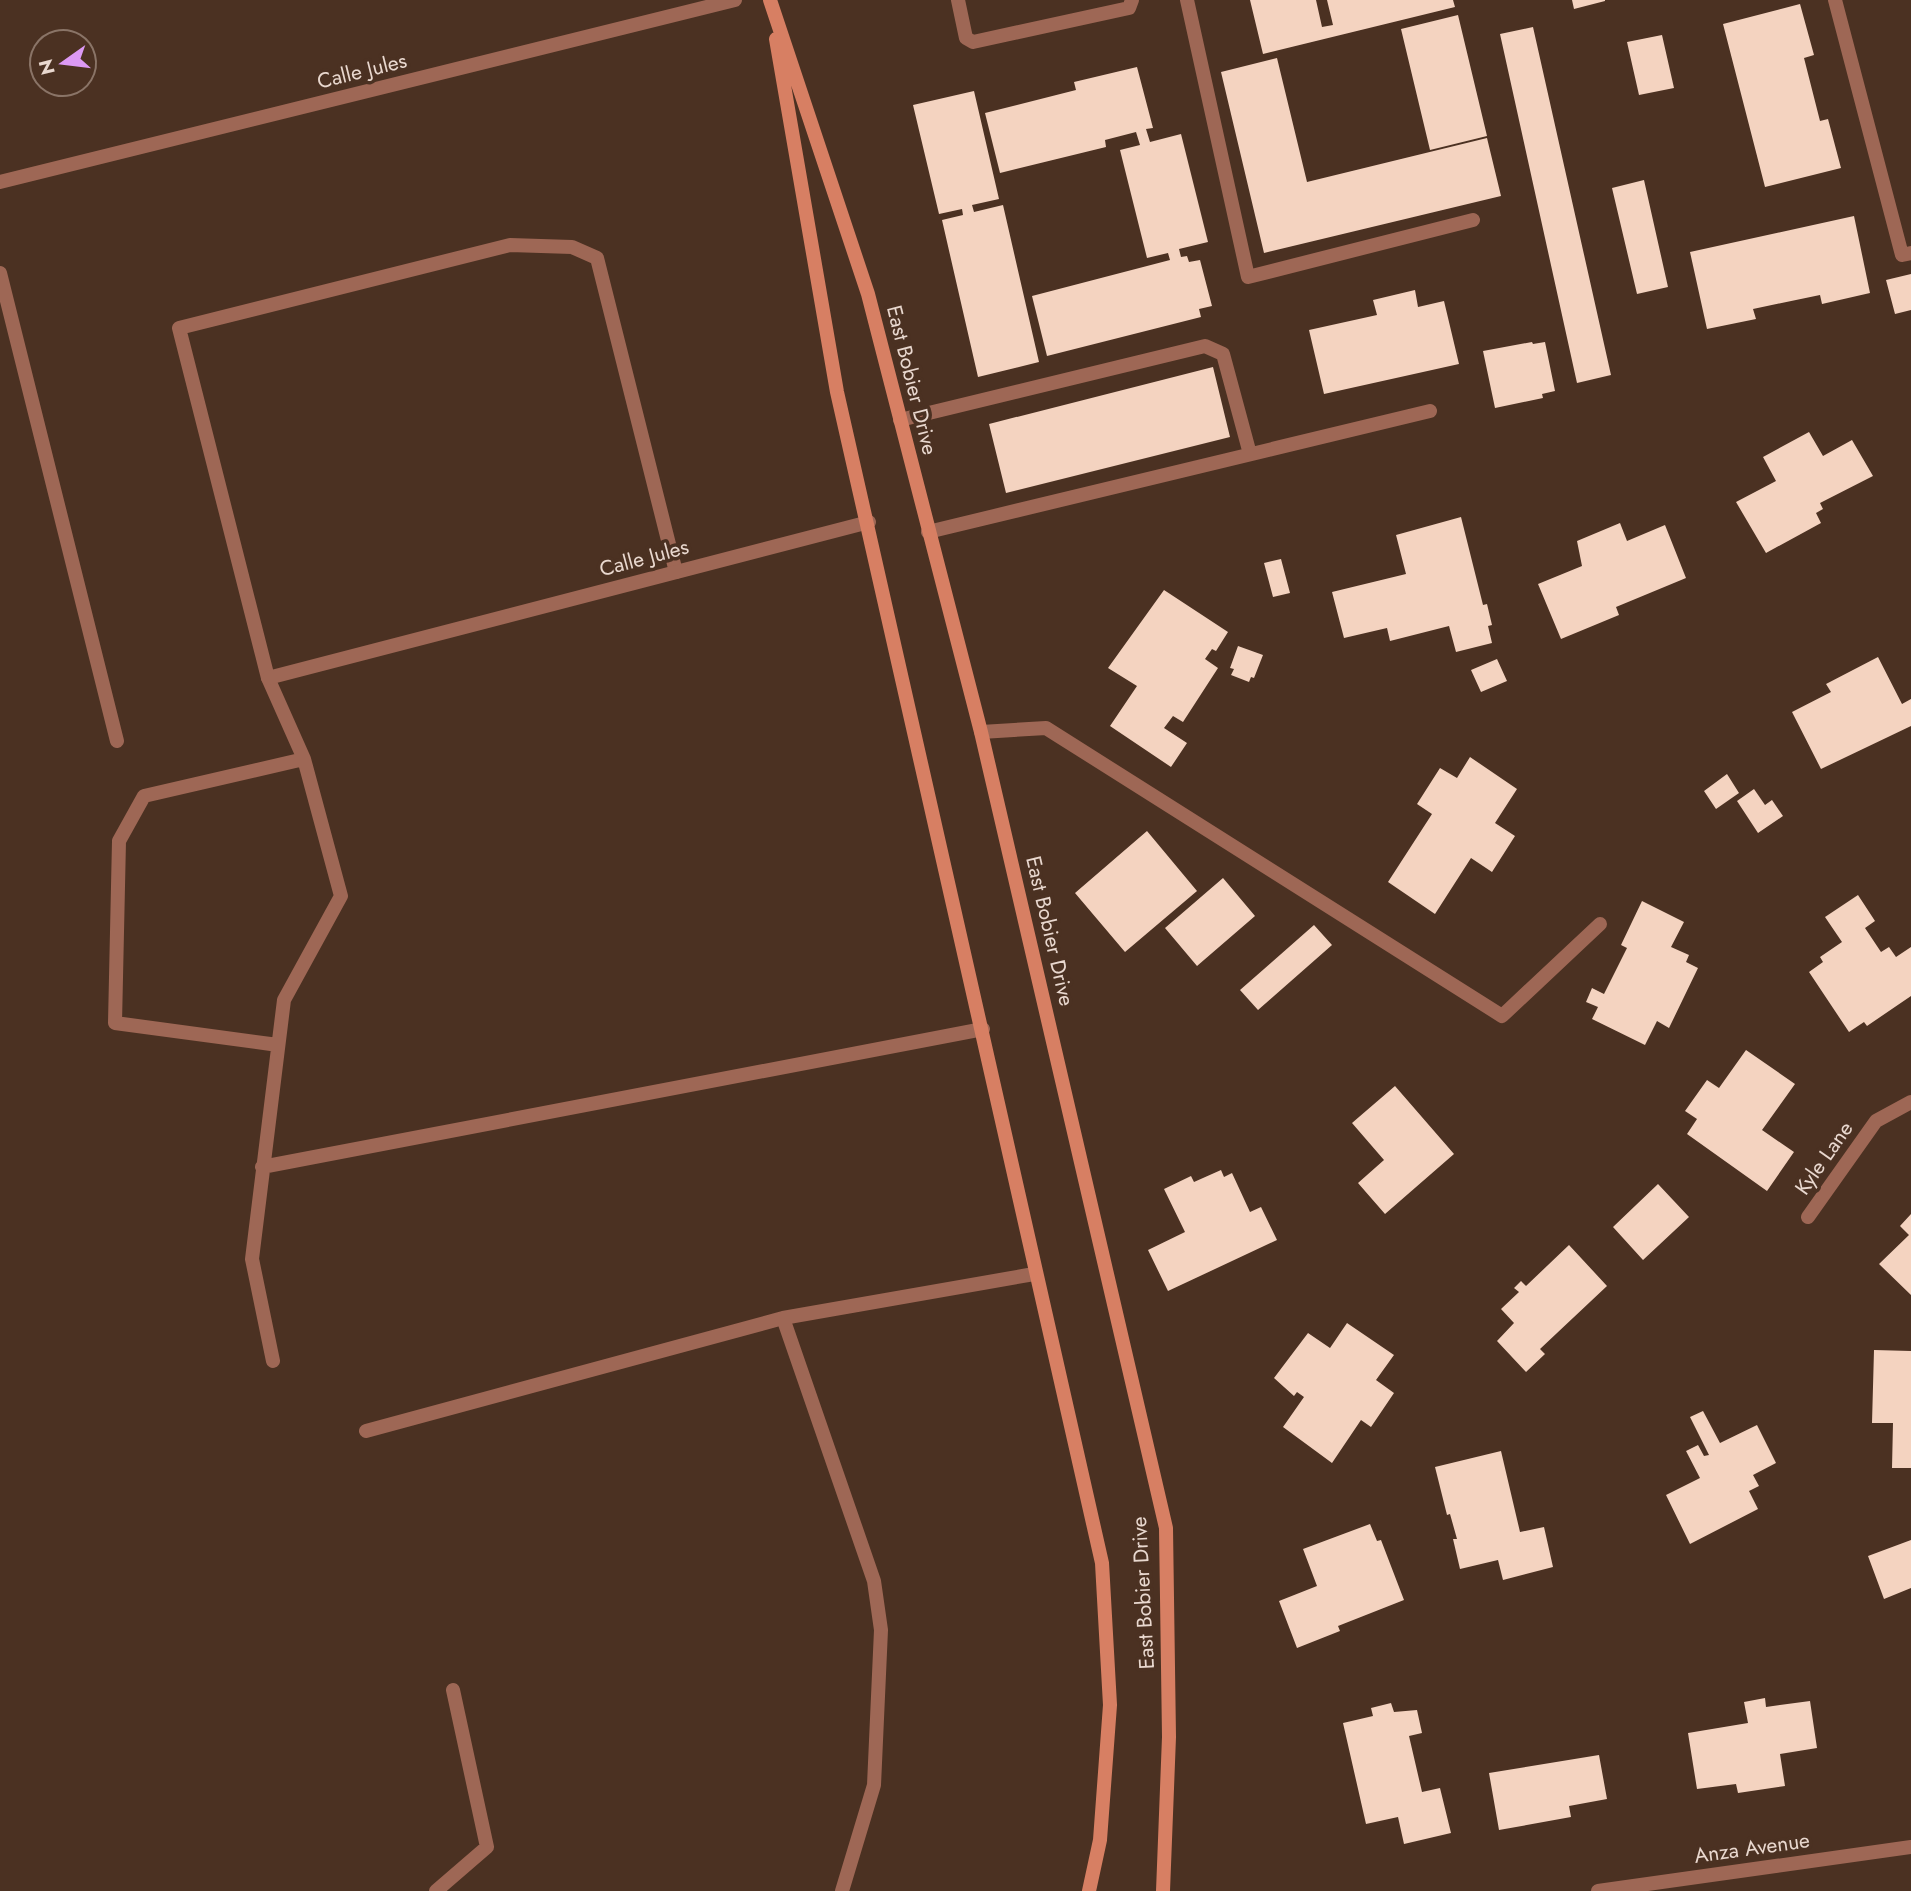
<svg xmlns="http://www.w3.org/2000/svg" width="1911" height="1891" viewBox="0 0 1911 1891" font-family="Jost,sans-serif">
  <rect width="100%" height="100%" fill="#4b3122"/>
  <path fill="#f4d3c0" d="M1250,0H1316L1322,27L1333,25L1327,0H1453L1455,7L1263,54Z
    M1572,0H1605V1L1574,9Z
    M1800,4L1814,55L1804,58L1820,121L1828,119L1841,168L1765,187L1723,24Z
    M1458,15L1487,136L1430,150L1401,29Z
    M1533,27L1611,375L1577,383L1500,34Z
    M1662,35L1674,88L1639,95L1627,42Z
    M1277,58L1307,182L1487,138L1501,196L1264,253L1221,72Z
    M1137,67L1153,128L1146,129L1150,142L1181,134L1208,242L1179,249L1181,257L1187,256L1189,262L1200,260L1212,306L1199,309L1201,317L1047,356L1032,296L1170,260L1168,253L1147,258L1120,150L1140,145L1136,132L1105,140L1106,147L1000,173L985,113L1076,90L1074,82Z
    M974,91L999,199L972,205L974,212L1003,205L1039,362L978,377L942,220L963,215L962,209L939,214L913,105Z
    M1644,180L1668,287L1637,294L1612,188Z
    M1854,216L1870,293L1822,304L1820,295L1753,309L1756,319L1707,329L1690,252Z
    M1911,274V310L1895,314L1886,280Z
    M1415,290L1418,307L1444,301L1459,364L1324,394L1309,330L1377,315L1373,300Z
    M1532,342L1533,344L1545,342L1555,391L1542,394L1543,398L1495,408L1483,351Z
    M1213,367L1230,437L1006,493L989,424Z
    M1809,432L1823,456L1852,440L1873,476L1820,503L1823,509L1816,513L1821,523L1766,553L1736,502L1776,481L1763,457Z
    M1461,517L1483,605L1487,604L1492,625L1488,626L1492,643L1456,652L1449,626L1390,641L1387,628L1344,638L1332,592L1406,574L1396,535Z
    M1620,523L1627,541L1665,525L1686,578L1616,607L1619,615L1561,639L1538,584L1582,566L1577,541Z
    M1281,559L1290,593L1273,597L1264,563Z
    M1164,590L1228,632L1216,651L1212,649L1205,659L1218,668L1183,722L1173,716L1164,728L1187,743L1171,767L1110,726L1137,686L1108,668Z
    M1238,646L1263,655L1254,678L1251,677L1249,682L1231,675L1234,669L1230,668Z
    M1878,657L1902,704L1911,699V726L1821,769L1792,712L1831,692L1826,684Z
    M1497,659L1507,681L1481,692L1471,670Z
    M1470,757L1517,789L1495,823L1515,836L1492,872L1471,858L1435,914L1388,882L1432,814L1417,804L1440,768L1457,778Z
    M1727,774L1739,793L1716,809L1704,791Z
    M1754,789L1765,805L1772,800L1783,816L1758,833L1737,801Z
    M1147,831L1197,891L1125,952L1075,893Z
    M1223,878L1255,916L1197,966L1165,928Z
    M1858,895L1875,921L1865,928L1881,952L1889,947L1896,957L1911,947V996L1867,1026L1864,1022L1849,1032L1809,972L1823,962L1820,957L1842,942L1825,917Z
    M1642,901L1684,922L1671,947L1689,955L1686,962L1698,968L1669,1028L1657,1021L1645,1045L1592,1019L1598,1007L1586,1002L1592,988L1604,994L1627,948L1621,945Z
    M1314,925L1332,945L1258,1010L1240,990Z
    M1746,1050L1795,1084L1762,1130L1794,1152L1767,1191L1687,1134L1697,1119L1685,1111L1707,1080L1719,1088Z
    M1395,1086L1454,1154L1385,1214L1358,1183L1384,1160L1352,1123Z
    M1221,1170L1224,1177L1232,1173L1250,1212L1261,1207L1277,1240L1168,1291L1148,1250L1185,1232L1164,1189L1191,1176L1194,1182Z
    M1658,1184L1689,1217L1643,1260L1613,1227Z
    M1911,1214V1295L1879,1264L1909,1235L1900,1226Z
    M1569,1245L1607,1286L1540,1349L1545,1354L1526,1372L1497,1341L1514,1323L1501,1309L1519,1292L1514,1288L1521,1281L1526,1286Z
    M1347,1323L1394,1355L1376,1380L1394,1393L1371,1427L1361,1420L1332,1463L1283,1427L1304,1397L1297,1392L1294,1396L1274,1378L1308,1333L1330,1348Z
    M1874,1350L1911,1351V1468H1892L1893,1423H1872Z
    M1703,1411L1720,1443L1757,1425L1776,1463L1753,1475L1759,1486L1749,1491L1758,1509L1690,1544L1666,1495L1700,1478L1686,1451L1698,1445L1704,1456L1709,1455L1690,1417Z
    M1501,1451L1520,1532L1544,1527L1553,1567L1503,1580L1498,1560L1460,1569L1453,1539H1457L1450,1514L1447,1515L1435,1467Z
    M1370,1524L1377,1541L1381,1540L1404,1600L1338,1626L1340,1631L1297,1648L1279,1601L1317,1586L1303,1549Z
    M1911,1540V1588L1884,1599L1868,1556Z
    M1765,1698L1766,1707L1810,1701L1817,1748L1780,1754L1785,1786L1738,1793L1736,1784L1697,1789L1688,1733L1748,1723L1744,1702Z
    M1391,1703L1394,1712L1417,1710L1422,1733L1409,1736L1422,1792L1440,1788L1451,1833L1404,1844L1398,1817L1366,1824L1343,1723L1373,1716L1371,1708Z
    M1599,1755L1607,1799L1569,1806L1571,1817L1499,1830L1489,1773Z"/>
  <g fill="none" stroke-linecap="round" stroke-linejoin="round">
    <path stroke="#9e6755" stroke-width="14" d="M958,0L966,38L973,42L1129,8L1132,0
      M1187,0L1248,277L1473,220
      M0,273L117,741
      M900,420L1205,346L1223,354L1250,454
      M928,532L1430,411
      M981,732L1046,728L1502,1016L1600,924
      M278,1045L115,1023L119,841L144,796L304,759
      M262,1167L983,1029
      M783,1318L874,1581L881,1630L874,1785L842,1891
      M273,1361L252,1259L284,1000L341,896L304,759L268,678L179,328L510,245L572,247L597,258L676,572
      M366,1431L783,1318L1034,1274
      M436,1891L487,1847L453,1690"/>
    <path stroke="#9e6755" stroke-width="14" d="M1835,0L1902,255L1911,253
      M0,182L735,0
      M268,678L869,522
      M1808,1217L1876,1121L1911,1102"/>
    <path stroke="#9e6755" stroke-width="14" d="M1598,1891L1911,1847"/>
    <path stroke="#d77f63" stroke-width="14" d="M770,0L868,294L981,732L1166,1528L1169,1737L1163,1891
      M776,39L837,392L1102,1563L1110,1705L1100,1840L1089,1891"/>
  </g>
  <g text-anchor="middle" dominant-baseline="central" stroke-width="7" stroke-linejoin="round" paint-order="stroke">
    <g font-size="21" fill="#e9d8cf" stroke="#4b3122">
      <text transform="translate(362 71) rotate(-14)">Calle Jules</text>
      <text transform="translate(912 380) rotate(76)">East Bobier Drive</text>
      <text transform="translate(644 558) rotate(-15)">Calle Jules</text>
      <text transform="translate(1050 931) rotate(77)">East Bobier Drive</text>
      <text transform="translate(1824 1158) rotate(-55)">Kyle Lane</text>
      <text transform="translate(1143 1593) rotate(-93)">East Bobier Drive</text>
      <text transform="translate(1752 1848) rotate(-8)">Anza Avenue</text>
    </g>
  </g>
  <g transform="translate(63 63) rotate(256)"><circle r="33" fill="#4b3122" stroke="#8a7467" stroke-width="2"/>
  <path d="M0-5L12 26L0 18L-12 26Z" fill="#dc99f4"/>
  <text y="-10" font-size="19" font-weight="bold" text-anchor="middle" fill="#e9d8cf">N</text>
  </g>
</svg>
